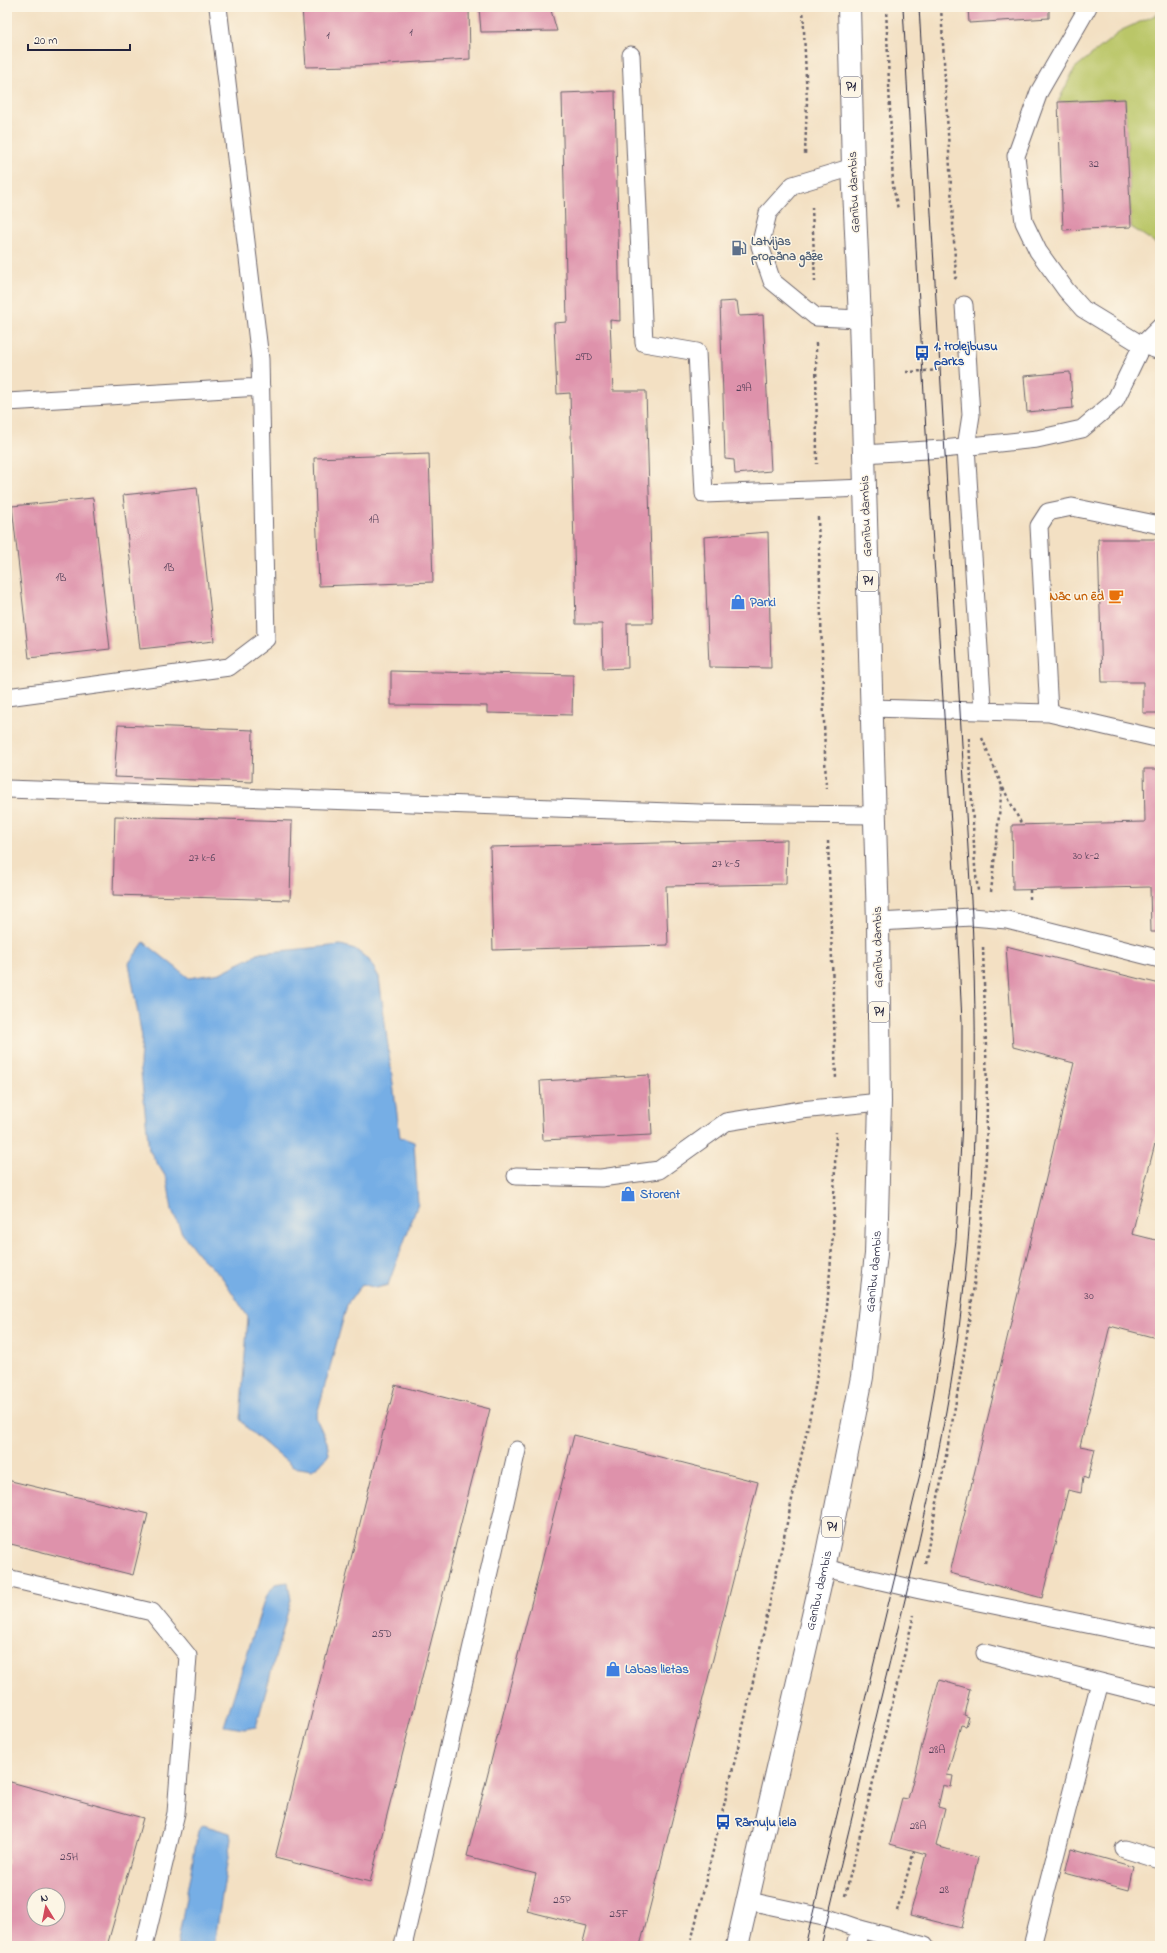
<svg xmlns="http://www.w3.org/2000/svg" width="1167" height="1953" viewBox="0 0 1167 1953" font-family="'Indie Flower',sans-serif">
  <rect width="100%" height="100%" fill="#fcf5e5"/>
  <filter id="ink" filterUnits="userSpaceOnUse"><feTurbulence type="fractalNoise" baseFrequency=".025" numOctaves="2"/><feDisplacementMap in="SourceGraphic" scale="8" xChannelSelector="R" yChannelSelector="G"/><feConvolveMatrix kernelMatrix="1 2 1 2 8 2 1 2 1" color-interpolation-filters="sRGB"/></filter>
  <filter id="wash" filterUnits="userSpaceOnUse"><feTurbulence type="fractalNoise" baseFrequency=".012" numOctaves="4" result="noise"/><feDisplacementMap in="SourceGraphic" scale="16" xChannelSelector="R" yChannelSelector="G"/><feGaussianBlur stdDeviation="0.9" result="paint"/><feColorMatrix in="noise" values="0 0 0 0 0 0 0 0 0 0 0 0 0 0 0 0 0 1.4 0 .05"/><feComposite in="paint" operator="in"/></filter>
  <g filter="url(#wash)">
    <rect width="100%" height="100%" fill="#f3e0c3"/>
    <path fill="#bac668" stroke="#6e7452" d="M1160,13V246L1131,227L1125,99L1058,102L1075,68L1122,30Z"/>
    <path fill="#76aee5" stroke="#4c6890" d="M144,942L189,978L220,973L260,953L341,945L355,949L369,960L379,977L400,1137L414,1142L418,1204L388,1285L376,1288L362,1284L347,1305L316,1418L327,1442L329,1454L324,1461L312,1470L293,1467L249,1430L240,1419L248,1317L222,1277L199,1255L182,1233L172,1210L167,1179L149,1150L140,1063L142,1037L129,963Z
      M288,1582L291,1600L256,1727L244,1729L224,1726L265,1598L275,1584Z
      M203,1825L230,1833L231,1839L214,1946H177L198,1832Z"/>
    <g id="blocks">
      <path fill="#de92ab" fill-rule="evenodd" d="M302,7H469L470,59L354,66L306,67Z
        M479,7H550L557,31L481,32Z
        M968,7H1049V18L969,23Z
        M615,91L620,321L610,320L613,391H646L653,623H627L628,668L603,669L602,624H576L570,393L557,394L554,323L567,322L562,93Z
        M1125,99L1131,227L1063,230L1058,102Z
        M737,301L739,316L763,315L771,471L735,474L734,460L725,459L720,302Z
        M1070,372L1073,408L1027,412L1024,376Z
        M429,454L433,582L319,586L314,458Z
        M197,487L214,641L140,649L123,495Z
        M93,498L110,649L29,658L12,506Z
        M768,532L771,668L709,667L704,537Z
        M1098,539H1160V713H1143V682H1102Z
        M391,671L573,675L572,715L487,713V706L391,705Z
        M118,725L253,730L252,782L114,777Z
        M1144,769H1160V932H1151L1150,887L1013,890L1012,825L1145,822Z
        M115,816L292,821L290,900L113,895Z
        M787,840L786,884L666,886L668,945L493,950L490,847Z
        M1006,946L1160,984V1124L1132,1234L1160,1241V1339L1110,1326L1080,1446L1095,1449L1088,1479L1083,1477L1081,1493L1068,1490L1042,1598L950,1573L1074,1063L1013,1047Z
        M649,1075L652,1135L543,1140L540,1081Z
        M395,1385L490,1409L370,1882L275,1858Z
        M574,1435L758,1482L640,1946H582L587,1926L527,1911L536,1874L467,1856Z
        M7,1480L148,1514L133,1575L7,1543Z
        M939,1680L970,1689L964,1715L969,1717L966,1726L961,1725L947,1775L953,1776L951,1787L943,1785L938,1807L945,1809L936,1846L978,1858L961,1928L910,1915L926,1854L890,1844L902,1798L908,1799Z
        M7,1781L143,1818L107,1946H7ZM34,1895H58V1919H34Z
        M1071,1849L1134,1867L1129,1890L1065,1873Z"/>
    </g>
  </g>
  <g filter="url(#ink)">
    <use href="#blocks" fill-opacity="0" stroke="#6b646b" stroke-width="1"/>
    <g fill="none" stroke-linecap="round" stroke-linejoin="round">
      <g stroke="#6b646b" stroke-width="19">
        <path id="lane" d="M1088,7L1039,92L1016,156L1024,222L1038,251L1066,290L1083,309L1142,345L1160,351
          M631,55L644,343L697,352L704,494L865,488
          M853,167L793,185L768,213L760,246L772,281L816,317L860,319
          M964,305L971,415L966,447L983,711
          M7,402L261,387
          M864,454L943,449L1037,439L1082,429L1115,401L1142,345L1160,327
          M7,697L229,667L266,639L260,359L218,7
          M871,708L1049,713L1160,739
          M1049,713L1039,526L1048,512L1072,507L1160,525
          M7,789L700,813L874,815
          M878,922L972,917L1007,920L1160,959
          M516,1176L601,1178L659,1170L726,1122L801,1110L880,1102
          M824,1568L920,1590L1160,1639
          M7,1578L152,1612L188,1656L176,1813L144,1946
          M985,1653L1160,1697
          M1124,1849L1160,1860
          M749,1901L828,1918L860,1929L925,1946
          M403,1946L517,1450
          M856,1946L860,1929
          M1032,1946L1100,1682"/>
      </g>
      <g stroke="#6b646b" stroke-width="24">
        <g id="primary">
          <path id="s1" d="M737,1946L824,1568L845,1463L862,1377L876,1254L880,1102L878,922L860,319L853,167L849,7"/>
        </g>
      </g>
      <path stroke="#6b646b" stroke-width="2.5" stroke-dasharray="3 3" stroke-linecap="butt" d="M803,7L807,101L805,154
        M886,7L893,186L898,209
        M941,7L956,277L954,280
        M812,207L815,282
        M816,343L817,464
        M906,372L942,370
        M818,517L826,788
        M969,738L975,867L978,891
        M982,738L1002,786L1022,825
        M828,841L836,1079
        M1030,890V899
        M991,892L1002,787
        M925,1563C948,1448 971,1332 982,1214C991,1125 985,1035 983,945
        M845,1896L914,1615
        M897,1911L914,1851
        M690,1946L746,1714L811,1411L826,1320L833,1234L836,1132"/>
      <use href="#lane" stroke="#fff" stroke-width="17"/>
      <use href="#primary" stroke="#fff" stroke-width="22"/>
      <path stroke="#22223b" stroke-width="1" d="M805,1946L920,1474L943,1340L956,1240L962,1121V1022L957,918L927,450L903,7
        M821,1946C841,1864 860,1783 880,1701C906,1596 933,1490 951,1383C976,1229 979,1072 972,917L919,7"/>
    </g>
  </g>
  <defs>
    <g id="fuel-bare" transform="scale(1.2)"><path d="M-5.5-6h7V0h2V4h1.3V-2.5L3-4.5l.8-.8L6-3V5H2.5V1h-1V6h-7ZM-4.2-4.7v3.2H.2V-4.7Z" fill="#5c6f8a" stroke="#fcf5e5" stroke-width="2.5" paint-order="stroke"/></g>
    <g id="bus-bare" transform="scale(1.2)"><path d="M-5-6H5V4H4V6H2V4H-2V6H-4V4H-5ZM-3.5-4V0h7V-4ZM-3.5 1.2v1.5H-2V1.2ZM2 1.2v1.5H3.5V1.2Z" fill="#1a4fb4" stroke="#fcf5e5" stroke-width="2.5" paint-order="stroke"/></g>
    <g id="cafe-bare" transform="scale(1.2)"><path d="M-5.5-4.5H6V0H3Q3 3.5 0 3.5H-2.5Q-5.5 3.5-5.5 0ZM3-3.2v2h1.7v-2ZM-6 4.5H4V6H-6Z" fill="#e8710a" stroke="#fcf5e5" stroke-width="2.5" paint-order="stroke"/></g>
    <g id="shop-bare" transform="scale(1.2)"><path d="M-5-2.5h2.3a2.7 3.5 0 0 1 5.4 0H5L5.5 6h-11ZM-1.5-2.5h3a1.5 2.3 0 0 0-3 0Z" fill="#3f7fe0" stroke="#fcf5e5" stroke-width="2.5" paint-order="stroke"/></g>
  </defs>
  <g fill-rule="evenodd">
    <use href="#fuel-bare" x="739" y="248"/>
    <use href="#bus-bare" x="922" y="353"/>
    <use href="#cafe-bare" x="1116" y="596"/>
    <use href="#shop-bare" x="738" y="602"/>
    <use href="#shop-bare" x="628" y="1194"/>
    <use href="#shop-bare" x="613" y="1669"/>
    <use href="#bus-bare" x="723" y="1822"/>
  </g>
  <g text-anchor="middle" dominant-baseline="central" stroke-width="3" stroke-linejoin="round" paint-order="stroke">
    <g font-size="11" fill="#513e57">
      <text x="411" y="33">1</text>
      <text x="328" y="36">1</text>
      <text x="1094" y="164">32</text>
      <text x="584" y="357">29D</text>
      <text x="744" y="388">29A</text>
      <text x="374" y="520">1A</text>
      <text x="169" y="568">1B</text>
      <text x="61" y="578">1B</text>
      <text x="1086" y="856">30 k-2</text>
      <text x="202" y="858">27 k-6</text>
      <text x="726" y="864">27 k-5</text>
      <text x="1089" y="1296">30</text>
      <text x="382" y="1634">25D</text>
      <text x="937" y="1750">28A</text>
      <text x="918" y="1826">28A</text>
      <text x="69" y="1857">25H</text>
      <text x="944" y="1890">28</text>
      <text x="562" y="1900">25P</text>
      <text x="619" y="1914">25F</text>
    </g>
    <g fill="#fcf5e5" stroke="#63616e" stroke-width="1">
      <rect x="841" y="77" width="20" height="20" rx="3"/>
      <rect x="858" y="571" width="20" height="20" rx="3"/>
      <rect x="869" y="1002" width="20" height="20" rx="3"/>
      <rect x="822" y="1517" width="20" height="20" rx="3"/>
    </g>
    <g font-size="12" font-weight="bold" fill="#22223b">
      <text x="851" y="87">P1</text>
      <text x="868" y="581">P1</text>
      <text x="879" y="1012">P1</text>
      <text x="832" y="1527">P1</text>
    </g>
    <g font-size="13" fill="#22223b" stroke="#fcf5e5">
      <text transform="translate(854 192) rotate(-92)">Ganību dambis</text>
      <text transform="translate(866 516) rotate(-92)">Ganību dambis</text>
      <text transform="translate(878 947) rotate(-91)">Ganību dambis</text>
      <text stroke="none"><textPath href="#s1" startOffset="689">Ganību dambis</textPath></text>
      <text stroke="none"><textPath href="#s1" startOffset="365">Ganību dambis</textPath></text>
    </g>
    <g font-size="13" font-weight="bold" fill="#4e5e75" stroke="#fcf5e5" text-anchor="start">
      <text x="751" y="241">Latvijas<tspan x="751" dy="15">propāna gāze</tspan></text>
    </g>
    <g font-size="13" font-weight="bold" fill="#164399" stroke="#fcf5e5" text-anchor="start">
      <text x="934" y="346">1. trolejbusu<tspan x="934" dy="15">parks</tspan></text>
      <text x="735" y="1822">Rāmuļu iela</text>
    </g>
    <g font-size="13" font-weight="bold" fill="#c56008" stroke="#fcf5e5" text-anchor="end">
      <text x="1104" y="596">Nāc un ēd</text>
    </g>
    <g font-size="13" font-weight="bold" fill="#366cbe" stroke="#fcf5e5" text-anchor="start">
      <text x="750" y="602">Parki</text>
      <text x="640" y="1194">Storent</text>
      <text x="625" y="1669">Labas lietas</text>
    </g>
  </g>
  <rect width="1167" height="1953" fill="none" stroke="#fcf5e5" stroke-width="24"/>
  <g transform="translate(46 1907) rotate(350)"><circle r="19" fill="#fcf5e5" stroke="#a5a1a1"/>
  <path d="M0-3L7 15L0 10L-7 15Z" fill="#d1495b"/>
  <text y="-6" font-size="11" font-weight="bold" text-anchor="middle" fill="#22223b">N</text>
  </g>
  <path d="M28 44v6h102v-6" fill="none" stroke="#22223b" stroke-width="2"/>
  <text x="34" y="44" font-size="12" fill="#22223b" stroke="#fcf5e5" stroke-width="3" paint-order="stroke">20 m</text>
</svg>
